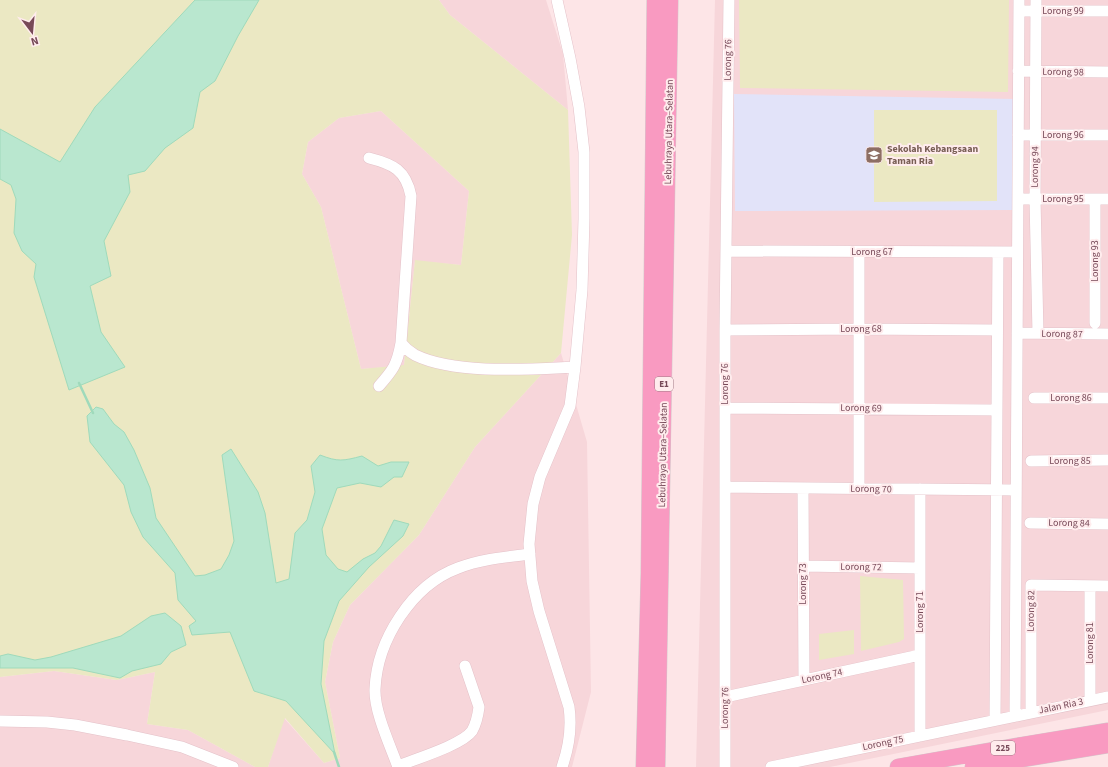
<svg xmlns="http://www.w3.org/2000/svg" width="1108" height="767" viewBox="0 0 1108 767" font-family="'Source Sans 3',sans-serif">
  <rect width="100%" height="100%" fill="#fde5e7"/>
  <path fill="#f7d6da" d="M439,0H546L563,54L568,110L450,15Z
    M715,0H1108V710L830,767H696Z
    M381,111L469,191L461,265L415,261L404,366L361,369L321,207L302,174L308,142L339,118Z
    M561,353L587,442L591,692L572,767H268L284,718L324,763L340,758L325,682L333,642L350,605L419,535L475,447Z
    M54,671L117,680L155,672L147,724L188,730L255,767H0V677Z"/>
  <path fill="#e2e3f9" d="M734,94L1015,99L1014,210L735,211Z"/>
  <path fill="#ebe8c3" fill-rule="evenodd" d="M0,0H439L450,15L568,110L572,235L561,353L475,447L419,535L350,605L333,642L325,682L340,758L324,763L285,718L268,767H255L188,730L147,724L155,672L117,680L54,671L0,677ZM381,111L469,191L461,265L415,260L404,365L361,369L321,207L302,174L308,142L339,118Z
    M739,0H1009L1008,92L740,88Z
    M874,110H997V201L874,202Z
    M860,576L903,580L904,639L899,642L861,651Z
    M854,630V654L819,660V634Z"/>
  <path fill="#b9e7cf" stroke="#9fdabb" d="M195,0H259L238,36L215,81L200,92L193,128L165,148L145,171L128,175L130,192L104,241L111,276L90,286L101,332L125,367L69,390L34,277L36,264L22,251L14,233L16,199L11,185L0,179V129L60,162L95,107Z
    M96,407L103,409L114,424L124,432L134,450L150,488L156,518L195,576L205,575L221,569L229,555L234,541L222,455L231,449L258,492L265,513L276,583L289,579L295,533L307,520L315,492L311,466L320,455C338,462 343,461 362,456L378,466L391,462H409L402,477H394L381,487L360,483L337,488L322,529L326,555L338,569L347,572L363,559L375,553L381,546L394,520L409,524L403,536L369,567L339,601L324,641L321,684L335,754L286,701L254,691L230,632L192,635L189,626L196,621L178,600L175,573L143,537L131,512L124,485L90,442L87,416Z
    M165,613L181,626L186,645L171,652L161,664L132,671L120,678L73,668H0V656L8,654L35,660L51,657L121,636L151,616Z"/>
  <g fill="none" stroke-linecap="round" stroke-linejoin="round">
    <path stroke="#9fdabb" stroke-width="2.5" d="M79,383L93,413
      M334,752L339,767"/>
    <g stroke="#e4c2c9" stroke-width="12">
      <path id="minor" d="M557,0L570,58L579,107L584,152V219L582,290L575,367L570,406L540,477L533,504L529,544L532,581L539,611L569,707C572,728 569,747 562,767
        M1036,0L1035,199L1038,333
        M1019,11H1108
        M1018,71L1108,72
        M1018,135H1108
        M369,158C393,164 406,170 411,196L401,343C397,365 393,370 379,386
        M1018,199H1108
        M726,251L1017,252
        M859,252V488
        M1095,323V200
        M725,330L858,329L997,330
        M1017,333L1108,334
        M401,343C405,348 410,352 415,355C456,375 530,369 575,367
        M1034,398H1108
        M725,408L997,410
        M1031,461L1108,460
        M725,487L1016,490
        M803,488L804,680
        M1030,523L1108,524
        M803,566L920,568
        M725,697L920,655
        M1090,700V586
        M1031,712V585L1108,586
        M1015,716L1019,0
        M995,720L998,252
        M0,721L47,722L75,725L127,735L182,747L233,767
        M920,736V489
        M398,766C415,759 462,745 472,731C476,724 478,715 479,707L465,666
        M398,767C390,745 374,711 375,689C377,640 412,585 458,568C481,559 506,557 530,554
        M725,767V330L729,0
        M771,767L1108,697"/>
    </g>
    <g stroke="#d3c5ca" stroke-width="17">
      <path id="highway" d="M644,767L649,574L655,0
        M657,767L670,0
        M898,767L1023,745L1108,731
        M973,767L1108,745"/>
    </g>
    <use href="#minor" stroke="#fff" stroke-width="11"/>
    <use href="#highway" stroke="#f99ac1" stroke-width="16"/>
  </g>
  <defs>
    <g id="school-square" transform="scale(0.9)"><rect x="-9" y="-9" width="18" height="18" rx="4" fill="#8d6e63" stroke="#ffeced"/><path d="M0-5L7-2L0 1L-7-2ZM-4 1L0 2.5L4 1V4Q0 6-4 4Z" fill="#fff"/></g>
  </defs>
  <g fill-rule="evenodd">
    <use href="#school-square" x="874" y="155"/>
  </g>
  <g text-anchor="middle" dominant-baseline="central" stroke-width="4" stroke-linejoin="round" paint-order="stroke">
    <g fill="#ffeced" stroke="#a07a85" stroke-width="1">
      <rect x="655" y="377" width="18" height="14" rx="3"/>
      <rect x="991" y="741" width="24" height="14" rx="3"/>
    </g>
    <g font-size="9" font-weight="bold" fill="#774958">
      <text x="664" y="384">E1</text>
      <text x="1003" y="748">225</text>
    </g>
    <g font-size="10" fill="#774958" stroke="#ffeced">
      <text x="1063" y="11">Lorong 99</text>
      <text transform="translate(728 60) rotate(-89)">Lorong 76</text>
      <text transform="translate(1063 72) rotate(1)">Lorong 98</text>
      <text transform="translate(669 132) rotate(-89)">Lebuhraya Utara–Selatan</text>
      <text x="1063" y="135">Lorong 96</text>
      <text transform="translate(1035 167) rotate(-89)">Lorong 94</text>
      <text x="1063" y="199">Lorong 95</text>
      <text x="872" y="252">Lorong 67</text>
      <text transform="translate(1095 261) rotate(-90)">Lorong 93</text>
      <text x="861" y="329">Lorong 68</text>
      <text transform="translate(1062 334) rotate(1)">Lorong 87</text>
      <text transform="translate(725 384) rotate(-90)">Lorong 76</text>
      <text x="1071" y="398">Lorong 86</text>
      <text transform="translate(861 408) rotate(1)">Lorong 69</text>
      <text transform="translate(663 455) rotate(-89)">Lebuhraya Utara–Selatan</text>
      <text x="1070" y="461">Lorong 85</text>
      <text transform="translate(871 489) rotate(1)">Lorong 70</text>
      <text transform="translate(1069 523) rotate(1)">Lorong 84</text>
      <text transform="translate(861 567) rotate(1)">Lorong 72</text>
      <text transform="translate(803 584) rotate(-90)">Lorong 73</text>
      <text transform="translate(1031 611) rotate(-89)">Lorong 82</text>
      <text transform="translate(920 612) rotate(-90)">Lorong 71</text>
      <text transform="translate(1090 643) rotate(-90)">Lorong 81</text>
      <text transform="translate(822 676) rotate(-12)">Lorong 74</text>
      <text transform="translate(1061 706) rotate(-12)">Jalan Ria 3</text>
      <text transform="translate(725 708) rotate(-89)">Lorong 76</text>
      <text transform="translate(883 743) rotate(-12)">Lorong 75</text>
    </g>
    <g font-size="10" font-weight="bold" fill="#785e54" stroke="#ffeced" text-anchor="start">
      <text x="887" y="149">Sekolah Kebangsaan<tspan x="887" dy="12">Taman Ria</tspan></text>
    </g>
  </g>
  <g transform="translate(32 32) rotate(164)" stroke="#ffeced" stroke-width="3" paint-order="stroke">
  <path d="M0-3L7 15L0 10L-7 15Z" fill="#774958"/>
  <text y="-6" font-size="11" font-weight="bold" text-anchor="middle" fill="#774958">N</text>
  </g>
</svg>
